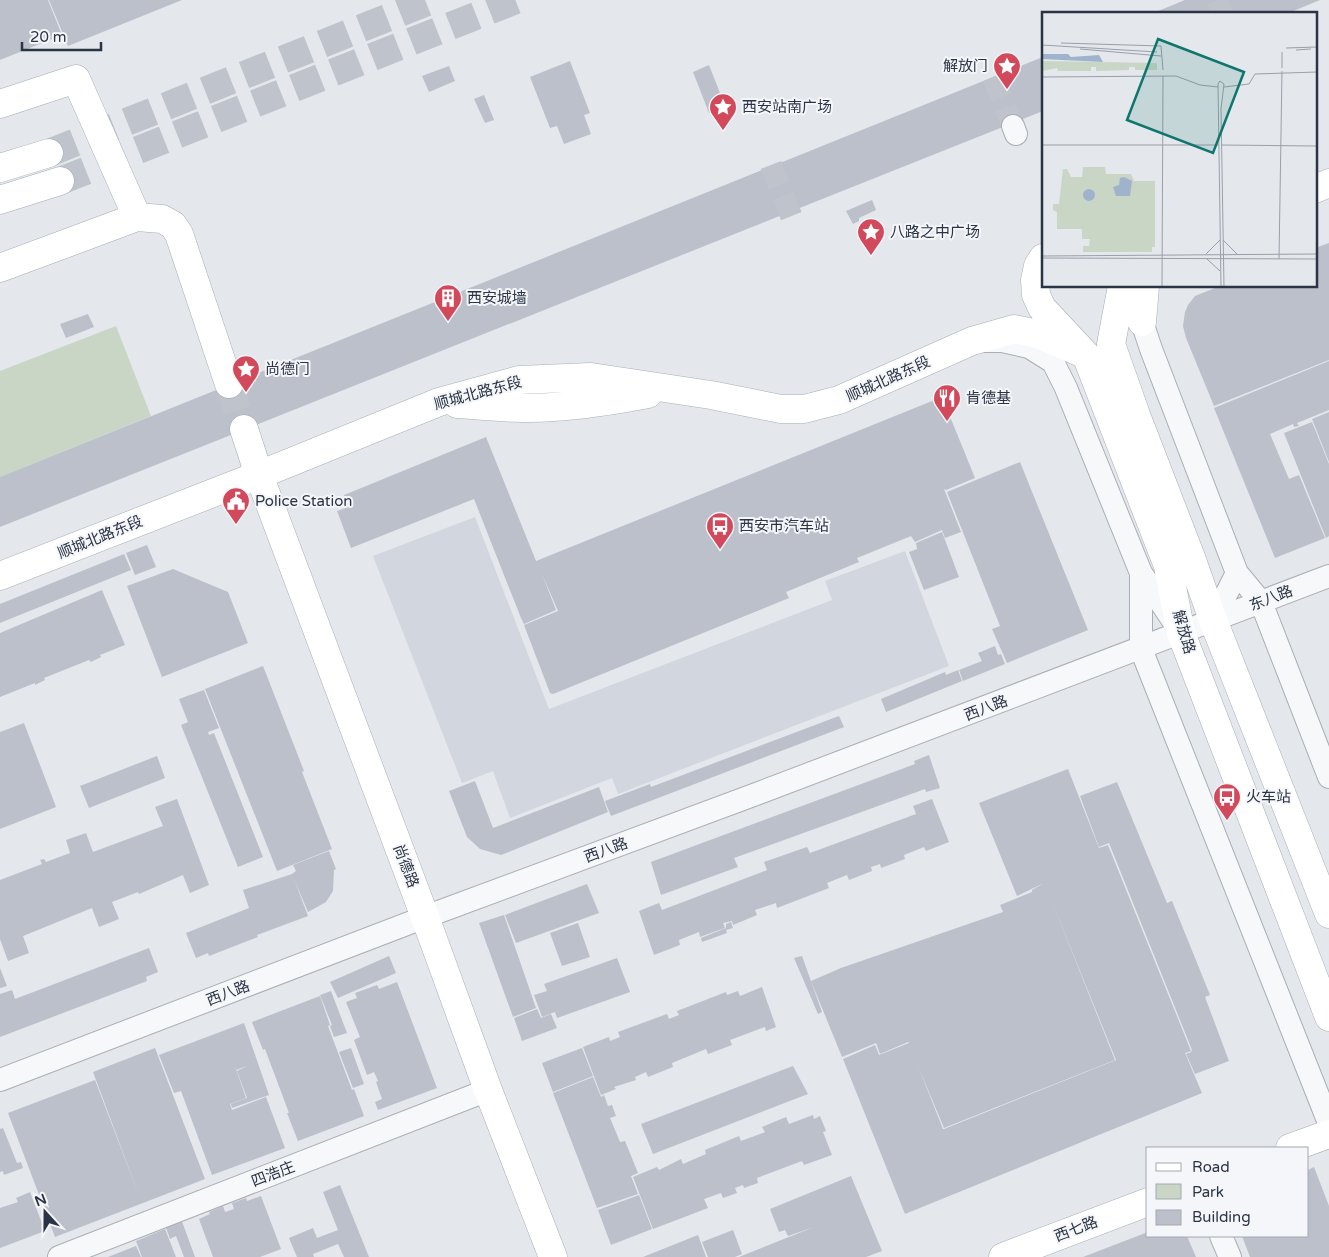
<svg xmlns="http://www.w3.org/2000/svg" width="1329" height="1257" viewBox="0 0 1329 1257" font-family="'Varela Round','Noto Sans SC',sans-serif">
  <rect width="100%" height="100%" fill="#e4e7ec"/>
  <path fill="#d2d6de" d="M475,517L549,709L832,600L825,581L905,551L949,666L618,794L612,778L510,818L493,771L462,783L373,556Z"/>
  <path fill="#c9d6c5" d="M116,326L151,416L0,477V371Z"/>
  <path fill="#bbc0ca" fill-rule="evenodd" d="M0,0H48L62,35L0,60Z
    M49,0H182L68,46Z
    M1185,0H1320L1286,14H1151Z
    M1043,57V111L0,527V477Z
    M570,61L590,113L584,115L591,134L564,144L557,126L550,128L530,77Z
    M709,65L725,106L709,113L693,72Z
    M449,66L455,81L429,92L422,76Z
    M484,95L494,120L485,123L474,99Z
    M872,200L876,210L859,218V221L853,224L846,211Z
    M1329,243V360L1214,406L1186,338L1183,326L1185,312L1188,305L1195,296L1220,286H1315V248Z
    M88,314L94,327L66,338L60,324Z
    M1329,361V410L1297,423L1299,426L1294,427L1293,424L1270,434L1289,479L1299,475L1325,538L1275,558L1214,408Z
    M942,397L975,478L946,490L944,489L961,532L945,538L942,530L915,542L911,536L857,558L859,562L786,592L789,598L553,694L550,693L524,625L558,611L542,574L556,610L524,624L521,618L474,499L351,548L337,511L349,507L344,495L349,493L486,437L536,561Z
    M1329,412V462L1312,419Z
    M1312,422L1329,464V536L1326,538L1284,433Z
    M1020,462L1088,630L1007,663L992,629L1000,626L947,492Z
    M942,532L959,577L924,590L909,552L917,549L916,543Z
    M147,545L156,567L135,575L126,553Z
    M124,554L131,570L0,623V604Z
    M173,569L228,592L248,643L162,677L127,586Z
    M102,590L125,645L100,655L101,657L91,662L89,660L44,678L45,680L35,685V683L0,697V633Z
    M995,646L998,655L1001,654L1005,664L963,681L959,670L982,661L978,653Z
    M263,666L304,771L302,772L332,849L277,871L205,689Z
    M958,670L962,681L886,712L881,699L945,672L946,675Z
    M204,690L219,728L208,732L209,735L214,733L263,857L238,867L181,725L188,722L179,699Z
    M839,716L844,727L611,816L605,801L650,784L651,787Z
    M24,723L56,807L0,829V732Z
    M929,755L940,788L926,792L925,789L734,858L738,867L661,895L651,862L899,770L915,764L914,761Z
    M157,756L165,778L89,808L80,786Z
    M1068,769L1099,848L1108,845L1191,1051L1185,1053L1202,1093L905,1214L843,1059L875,1045L879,1055L909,1043L908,1042L880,1054L876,1043L842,1057L811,981L841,968L1003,912L1000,905L1032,892V890L1044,883L1017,896L979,803ZM1051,899L1116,1060L944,1129H943L918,1066L944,1128L1115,1060Z
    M475,781L493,828L599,787L608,812L501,855L480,849L467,837L449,791Z
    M1117,782L1167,903L1172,901L1210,995L1205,997L1229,1061L1195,1074L1186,1054L1191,1052L1192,1050L1109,843L1099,847L1080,796Z
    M177,799L209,885L190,893L183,875L139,894L138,892L112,902L119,919L99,927L92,908L23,936L29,953L8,961L0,939V880L42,864L40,860L44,859L46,862L70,853L66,840L86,833L93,852L163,826L155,807Z
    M932,799L949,842L926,851L924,847L904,855L905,859L881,868L880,864L871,867L872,871L849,880L847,875L827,883L829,888L777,908L776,903L755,910L757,915L733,925L732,921L723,923L725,928L700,937L699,932L679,940L680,945L654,955L639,911L659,903L662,910L767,870L764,862L807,847L810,853L916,814L913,806Z
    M329,851L336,869L334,870L333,891L326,902L308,912L294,879L308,916L257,935L258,937L209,956L208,953L196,958L186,933L249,908L243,890L292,874L296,871L293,865Z
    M587,884L599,913L516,943L505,915Z
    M504,915L536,1008L513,1017L479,923Z
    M731,922L733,928L726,930L727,933L702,942L701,938L726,928V924Z
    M578,923L590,957L562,966L550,933Z
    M149,948L158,972L146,977L147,981L0,1037V994L12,990L15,999Z
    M389,956L396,973L338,998L330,982Z
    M802,956L822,1012L818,1014L794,958Z
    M617,958L630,992L557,1018L555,1012L542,1017L534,995L547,991L544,984Z
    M0,968L7,986L0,988Z
    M397,982L437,1088L378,1110L375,1102L382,1099L376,1082L378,1081L374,1072L367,1075L354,1040L360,1037L346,1002L357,998L355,993L377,985L379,989Z
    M762,987L776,1027L766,1031L765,1027L730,1040L732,1045L708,1054L706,1049L672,1063L673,1067L648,1077L646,1072L635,1077L636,1080L614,1087L616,1089L601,1095L583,1047L609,1037L610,1041L620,1037L618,1032L667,1014L669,1019L679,1015L677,1011L726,992L727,995L738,991L740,996Z
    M331,991L347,1033L334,1037L330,1026L332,1025L320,995Z
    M320,996L330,1025L328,1026L352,1090L354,1089L364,1116L298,1141L287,1113H289L265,1049L263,1050L252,1022Z
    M537,1009L541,1018L551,1014L557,1028L522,1041L514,1018Z
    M244,1023L269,1095L232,1108L231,1104L247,1098L237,1071L247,1066L236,1070L235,1066L246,1098L230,1104L232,1110L266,1097L285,1148L212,1175L181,1091L174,1093L159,1055Z
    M155,1048L205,1179L55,1237L8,1113L95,1080L140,1198L93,1072Z
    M351,1048L364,1084L353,1088L339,1052Z
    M582,1048L593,1076L553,1092L542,1063Z
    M793,1066L808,1094L653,1154L641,1124Z
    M593,1077L601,1097L604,1095L608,1106L612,1105L616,1116L610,1118L620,1142L625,1141L638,1173L631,1176L638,1194L597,1208L553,1093Z
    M813,1115L814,1119L820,1116L826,1131L823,1132L832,1155L804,1165L802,1161L757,1178L758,1183L744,1188L743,1185L735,1188L737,1193L723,1198L721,1193L704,1199L708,1208L653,1229L633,1177L657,1167L659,1170L681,1159L683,1164L706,1154L705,1150L739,1136L741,1141L765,1132L762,1127L786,1117L789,1124Z
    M3,1128L17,1163L21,1162L23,1168L4,1175L3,1171L0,1172V1129Z
    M1314,1167L1329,1206V1257H1250L1242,1236H1308V1170Z
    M851,1176L882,1251L866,1257H739L814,1227L788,1236L785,1230L779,1232L770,1209Z
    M340,1185L369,1257H344L338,1244L313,1254L314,1257H297L289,1238L313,1228L317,1238L338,1230L323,1192Z
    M30,1192L45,1231L0,1248V1208L18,1202L16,1198Z
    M639,1195L652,1229L611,1245L598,1210Z
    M261,1196L281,1249L260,1257H213L199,1219L210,1214L209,1212L223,1206L225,1212L234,1209L232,1203L246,1198L247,1201Z
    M180,1216L195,1257H184L176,1236L170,1239L165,1225Z
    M165,1229L176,1257H142L136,1241Z
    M733,1230L742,1254L735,1257H708L702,1242Z
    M1148,1232V1236H1187L1196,1257H1083Z
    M698,1235L706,1257H643Z
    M136,1246L141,1257H108Z"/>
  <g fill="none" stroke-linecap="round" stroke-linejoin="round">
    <path stroke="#bfc3cb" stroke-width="22" stroke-dasharray="22 11" stroke-linecap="butt" d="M1217,0L1223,14
      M993,77L1013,126
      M771,165L794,223"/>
    <path stroke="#bfc3cb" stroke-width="28" stroke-dasharray="28 14" stroke-linecap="butt" d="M49,153L432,0
      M60,181L516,0
      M229,384L244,429"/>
    <g stroke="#a9aeb7" stroke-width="24">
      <path id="street" d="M1013,126L1016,134
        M1142,322L1151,349L1237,573L1261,602L1329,777
        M983,341H1002L1029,347L1053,362L1066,388L1141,573L1178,628
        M1141,573V649L1329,1123
        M1213,620L1237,573
        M0,1080L425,917L759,793L1329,576
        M1221,1236L1230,1257
        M59,1257L488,1090"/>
    </g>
    <g stroke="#a9aeb7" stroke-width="29">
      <path id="secondary" d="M1315,189L1329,183
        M1043,258L1038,266L1035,280L1036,295L1042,308L1086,355L1168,566L1181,633L1329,1017
        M1122,286L1111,344L1136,415L1192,560L1213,620L1329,914
        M1142,322L1145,286
        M457,404C489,406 521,410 553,407C585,405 617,400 648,394
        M259,475L425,917L488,1090L553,1257
        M0,576L259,475L439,402L519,380L591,377L711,395L781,409H804L839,400L972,341L1014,329L1038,334L1086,355
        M1290,1148L1329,1134
        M1003,1257L1148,1202"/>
    </g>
    <g stroke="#a3abb8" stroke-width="29">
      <path id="primary" d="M0,104L76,79L137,217
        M0,168L49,153
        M0,200L60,181
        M0,268L137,217L162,219L173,225L179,234L229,384
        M244,429L259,475"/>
    </g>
    <use href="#street" stroke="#f7f8fa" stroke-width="22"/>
    <use href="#secondary" stroke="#fff" stroke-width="28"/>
    <use href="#primary" stroke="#fff" stroke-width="28"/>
  </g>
  <defs>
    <g id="sight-pin" transform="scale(1.4375)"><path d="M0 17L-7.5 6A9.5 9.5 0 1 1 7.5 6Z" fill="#d1495b" stroke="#f4f6f9"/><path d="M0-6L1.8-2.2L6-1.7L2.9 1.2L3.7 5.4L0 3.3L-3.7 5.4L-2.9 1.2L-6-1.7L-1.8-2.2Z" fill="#fff"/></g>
    <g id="building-pin" transform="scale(1.4375)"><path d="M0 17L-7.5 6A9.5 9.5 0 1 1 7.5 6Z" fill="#d1495b" stroke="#f4f6f9"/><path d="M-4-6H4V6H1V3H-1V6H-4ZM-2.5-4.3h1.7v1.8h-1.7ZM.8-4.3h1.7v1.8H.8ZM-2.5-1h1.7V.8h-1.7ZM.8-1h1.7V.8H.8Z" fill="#fff"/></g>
    <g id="restaurant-pin" transform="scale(1.4375)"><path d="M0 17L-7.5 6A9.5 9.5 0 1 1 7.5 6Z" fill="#d1495b" stroke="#f4f6f9"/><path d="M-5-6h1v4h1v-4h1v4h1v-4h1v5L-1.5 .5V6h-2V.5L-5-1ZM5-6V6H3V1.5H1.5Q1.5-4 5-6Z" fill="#fff"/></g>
    <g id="civic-pin" transform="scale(1.4375)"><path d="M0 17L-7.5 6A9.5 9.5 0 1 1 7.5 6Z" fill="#d1495b" stroke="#f4f6f9"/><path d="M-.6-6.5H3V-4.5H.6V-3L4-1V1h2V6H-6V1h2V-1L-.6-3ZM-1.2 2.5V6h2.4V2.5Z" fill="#fff"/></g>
    <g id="bus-pin" transform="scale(1.4375)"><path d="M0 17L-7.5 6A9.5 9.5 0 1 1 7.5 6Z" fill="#d1495b" stroke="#f4f6f9"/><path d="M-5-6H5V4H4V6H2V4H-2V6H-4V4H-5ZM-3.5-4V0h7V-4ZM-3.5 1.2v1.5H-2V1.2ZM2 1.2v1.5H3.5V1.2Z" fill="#fff"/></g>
  </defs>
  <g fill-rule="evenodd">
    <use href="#sight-pin" x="1007" y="66"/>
    <use href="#sight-pin" x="723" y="107"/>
    <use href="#sight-pin" x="871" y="232"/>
    <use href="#building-pin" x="448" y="298"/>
    <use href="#sight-pin" x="246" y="369"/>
    <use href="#restaurant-pin" x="947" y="398"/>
    <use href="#civic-pin" x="236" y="501"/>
    <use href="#bus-pin" x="720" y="526"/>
    <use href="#bus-pin" x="1227" y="797"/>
  </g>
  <g text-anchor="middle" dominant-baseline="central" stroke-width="4" stroke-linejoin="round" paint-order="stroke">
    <g font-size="15" fill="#2b3445" stroke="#f4f6f9" text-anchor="start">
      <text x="988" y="66" text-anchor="end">解放门</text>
      <text x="742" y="107">西安站南广场</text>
      <text x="890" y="232">八路之中广场</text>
      <text x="467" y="298">西安城墙</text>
      <text x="265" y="369">尚德门</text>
      <text x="966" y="398">肯德基</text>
      <text x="255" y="501">Police Station</text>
      <text x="739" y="526">西安市汽车站</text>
      <text x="1246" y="797">火车站</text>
    </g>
    <g font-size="15" fill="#2b3445" stroke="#f4f6f9">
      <text transform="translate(888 379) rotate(-24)">顺城北路东段</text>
      <text transform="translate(478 393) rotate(-15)">顺城北路东段</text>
      <text transform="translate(100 537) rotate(-22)">顺城北路东段</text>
      <text transform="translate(1271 598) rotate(-21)">东八路</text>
      <text transform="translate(1184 632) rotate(74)">解放路</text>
      <text transform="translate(986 708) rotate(-21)">西八路</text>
      <text transform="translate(606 850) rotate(-20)">西八路</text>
      <text transform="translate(406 866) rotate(69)">尚德路</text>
      <text transform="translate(228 993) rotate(-21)">西八路</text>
      <text transform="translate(273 1174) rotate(-21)">四浩庄</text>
      <text transform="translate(1076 1229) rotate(-21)">西七路</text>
    </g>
  </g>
  <g transform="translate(1042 12)">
    <rect width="275" height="275" fill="#e4e7ec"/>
    <path d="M0,49L115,51V58H93V55H87V58L54,59V55H49V59H16L15,56L0,59ZM41,155H63L64,162H89L92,169H113V235H110V240H41V234H47L48,227H40V217H15V200L11,198V192H17L21,157H25L29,165H40Z" fill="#c9d6c5"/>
    <path d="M0,42H26L29,45L57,43L61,50L0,47ZM82,165L90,169L88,184H74L71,175L77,173L78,166ZM41 183a6 6 0 1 1 12 0a6 6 0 1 1-12 0Z" fill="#9fb4cc"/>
    <path fill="none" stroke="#9a9fa9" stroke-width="1" d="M19,31L119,34L121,58M0,33L115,40M244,36L275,35M38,37L119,44M254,38L269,37M240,56V40M0,65L134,64L158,73L176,75M182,75L207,72L213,62L275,60M0,133H177M179,133L275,134M181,228L195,242M164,242L178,228M0,244L275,242M0,246L275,247M165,247L178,259M237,247L240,59M120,275L121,64M179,275L176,72L178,69L182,72L179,97L182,275"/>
    <path fill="#0f766e" fill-opacity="0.15" stroke="#0f766e" stroke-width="2.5" d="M116,27L202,60L171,141L85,108Z"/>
    <rect width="275" height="275" fill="none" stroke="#2b3445" stroke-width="2.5"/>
  </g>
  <rect x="1146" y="1147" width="162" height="90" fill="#f4f6f9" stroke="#a4a8b1"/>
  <rect x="1156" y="1163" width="25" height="8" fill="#ffffff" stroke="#a4a8b1"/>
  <text x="1192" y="1172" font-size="15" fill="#2b3445">Road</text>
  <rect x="1156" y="1184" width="25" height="15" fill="#c9d6c5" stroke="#a4a8b1"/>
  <text x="1192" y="1197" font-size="15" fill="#2b3445">Park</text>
  <rect x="1156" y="1210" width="25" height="15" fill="#bbc0ca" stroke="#a4a8b1"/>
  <text x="1192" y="1222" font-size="15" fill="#2b3445">Building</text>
  <g transform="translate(45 1212) rotate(339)" stroke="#f4f6f9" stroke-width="4" paint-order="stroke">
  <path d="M0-4L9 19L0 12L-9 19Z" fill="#2b3445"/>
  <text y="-8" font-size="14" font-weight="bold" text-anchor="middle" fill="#2b3445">N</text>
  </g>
  <path d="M22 42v8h79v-8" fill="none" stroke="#2b3445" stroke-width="2.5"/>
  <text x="30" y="42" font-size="15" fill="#2b3445" stroke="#f4f6f9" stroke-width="4" paint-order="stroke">20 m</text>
</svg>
